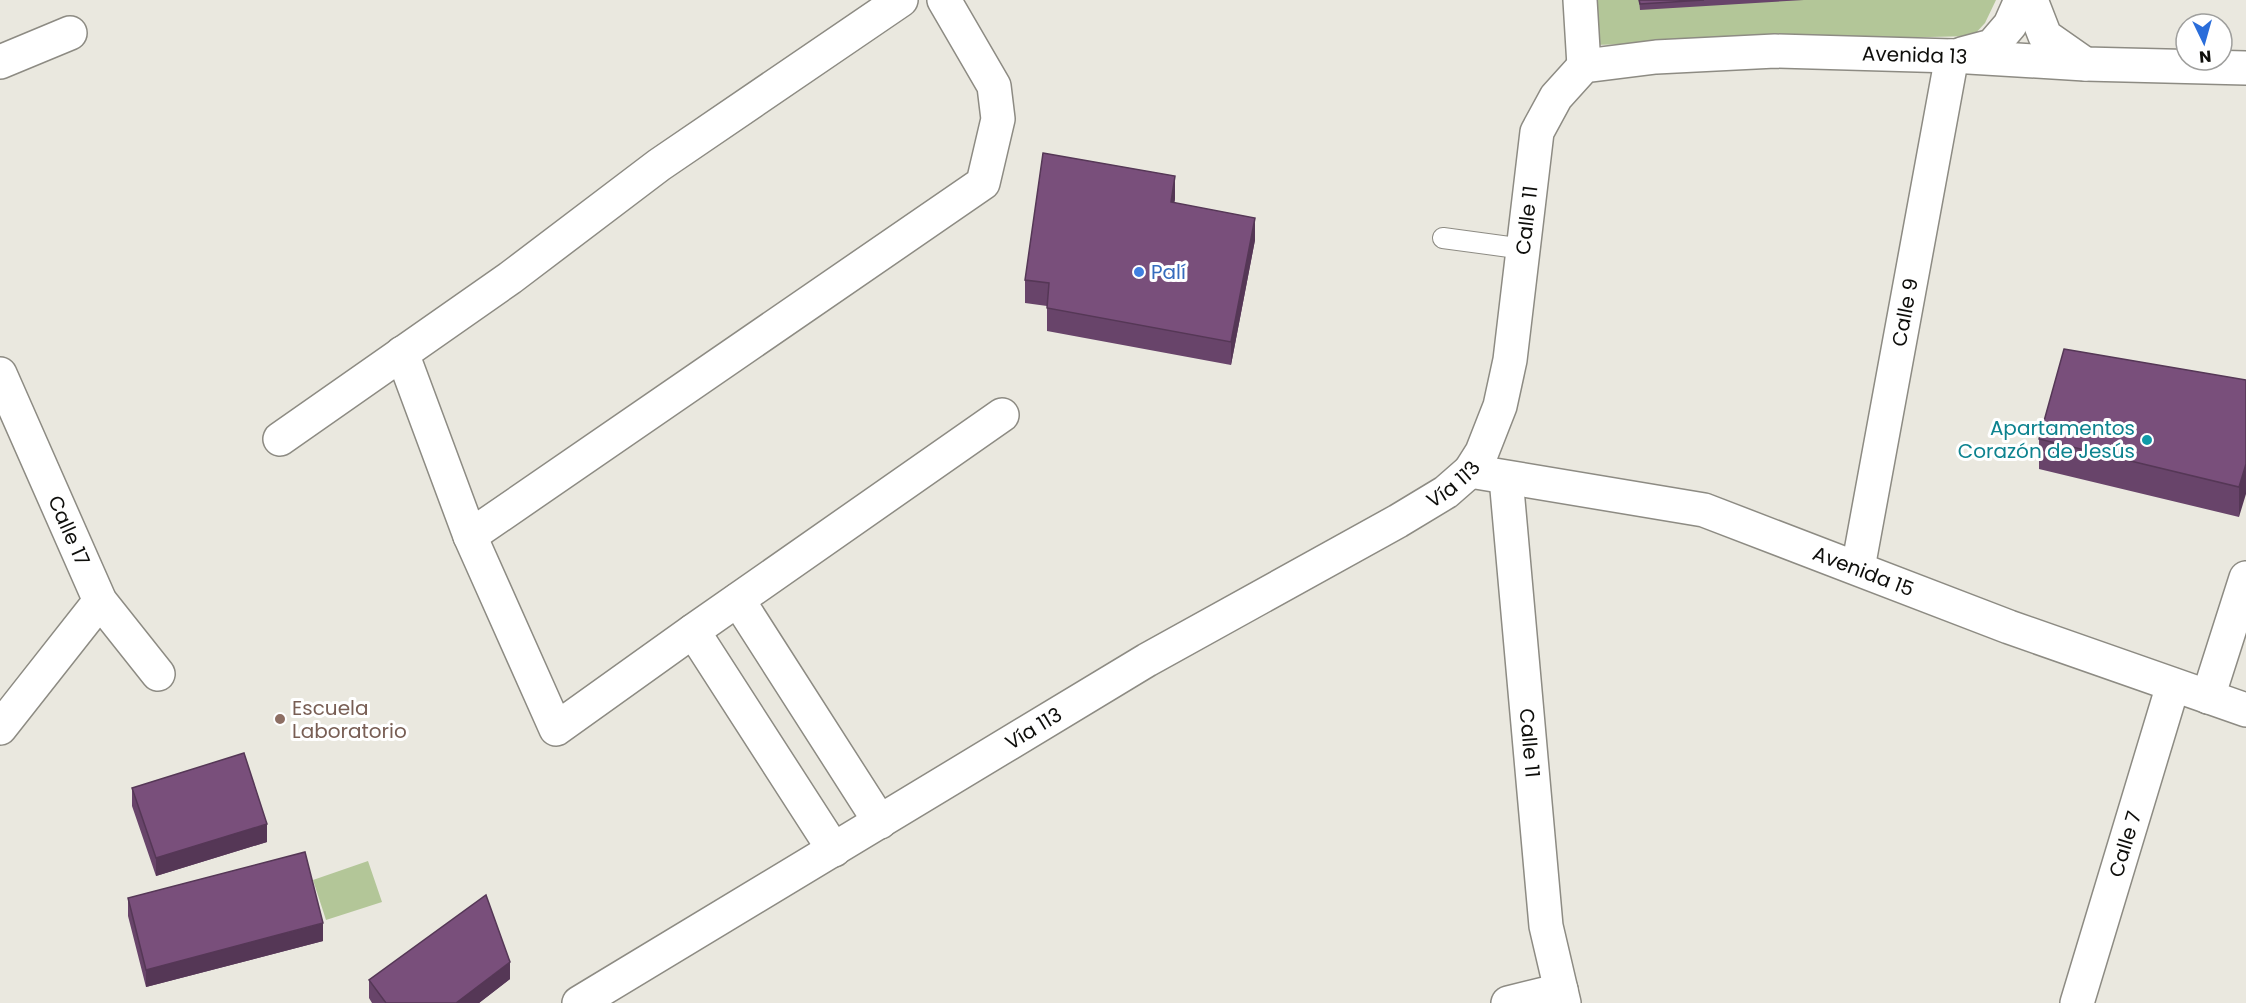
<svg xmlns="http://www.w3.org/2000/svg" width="2246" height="1003" viewBox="0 0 2246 1003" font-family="Poppins,sans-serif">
  <rect width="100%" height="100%" fill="#eae8df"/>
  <path fill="#b3c698" d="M1590,0H1996L1985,23L1973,36L1592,45Z
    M368,861L382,902L326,920L313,880Z"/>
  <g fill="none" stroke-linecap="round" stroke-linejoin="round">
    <g stroke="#8d8b83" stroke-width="22">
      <path id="service" d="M1443,238L1524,249"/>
    </g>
    <g stroke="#8d8b83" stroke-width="36">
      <g id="minor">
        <path d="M1580,0L1584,66"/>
        <path d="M0,62L70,33"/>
        <path d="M402,353L470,536L556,729L693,631L1002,415"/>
        <path id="s1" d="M0,374L100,601L158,674"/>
        <path d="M280,439L510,278L659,165L901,0"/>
        <path id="s2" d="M1470,471L1704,510L2009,627L2246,710"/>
        <path id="s3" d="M1506,478L1546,926L1564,1003"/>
        <path d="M470,536L983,183L998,119L994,86L944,0"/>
        <path id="s4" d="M1858,568L1952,56"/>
        <path d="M738,600L880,822"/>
        <path d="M693,631L834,850"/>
        <path d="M2208,697L2246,578"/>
        <path d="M0,728L100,601"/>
        <path d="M1508,1003L1561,990"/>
        <path id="s5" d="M2077,1003L2173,685"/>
      </g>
    </g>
    <g stroke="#8d8b83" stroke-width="36">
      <g id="secondary">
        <path d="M2031,0L2045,36L2085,64"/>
        <path d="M1962,54L1992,46L2010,25L2021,0"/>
        <path id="s6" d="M579,1003L1147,660L1398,521L1446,492L1470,471L1482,452L1500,406L1510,360L1537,132L1556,97L1584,66L1656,57L1775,51L1952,56L2085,64L2246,68"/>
      </g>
    </g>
    <use href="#service" stroke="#fff" stroke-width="20"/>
    <use href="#minor" stroke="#fff" stroke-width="33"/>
    <use href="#secondary" stroke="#fff" stroke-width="33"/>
  </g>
  <path fill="#68446a" d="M1639,0H1804L1640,10Z
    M1175,199L1174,202L1255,240L1231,365L1047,331V306L1025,303V280Z
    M2246,380L2239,517L2039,469V439Z
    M132,788L267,842L156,876L132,806Z
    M128,898L323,941L146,987L128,916Z
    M510,979L479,1003H372L369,998V980Z"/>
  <path fill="#553756" d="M1175,176V199L1171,224V202Z
    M1255,218V240L1231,365V342Z
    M2246,464V494L2239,517V487Z
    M267,824V842L156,876V858Z
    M323,923V941L146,987V970Z
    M510,962V979L479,1003H456Z"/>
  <path fill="#794f7b" stroke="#553756" stroke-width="1.5" d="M1639,0H1704L1640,4Z
    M1043,153L1175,176L1171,202L1255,218L1231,342L1047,308L1049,283L1025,280Z
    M2064,349L2246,380V464L2239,487L2039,439Z
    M244,753L267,824L156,858L132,788Z
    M305,852L323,923L146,970L128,898Z
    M486,895L510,962L456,1003H386L369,980Z"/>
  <circle fill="#3f7fe0" stroke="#fff" stroke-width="2" cx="1139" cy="272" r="6"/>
  <circle fill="#0f9aa8" stroke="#fff" stroke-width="2" cx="2147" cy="440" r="6"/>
  <circle fill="#8d6e63" stroke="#fff" stroke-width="2" cx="280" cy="719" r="6"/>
  <g text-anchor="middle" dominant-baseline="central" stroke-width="6" stroke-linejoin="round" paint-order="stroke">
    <g font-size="20" fill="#0e0e0b" stroke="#fff">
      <text stroke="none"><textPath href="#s6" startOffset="1800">Avenida 13</textPath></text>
      <text stroke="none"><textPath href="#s6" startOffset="1298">Calle 11</textPath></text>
      <text stroke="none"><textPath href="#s4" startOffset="260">Calle 9</textPath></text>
      <text stroke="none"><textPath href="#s6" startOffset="1017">Vía 113</textPath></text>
      <text stroke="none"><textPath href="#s1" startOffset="171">Calle 17</textPath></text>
      <text stroke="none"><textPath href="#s2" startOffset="408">Avenida 15</textPath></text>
      <text stroke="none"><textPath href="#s6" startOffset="531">Vía 113</textPath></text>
      <text stroke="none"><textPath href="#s3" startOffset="266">Calle 11</textPath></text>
      <text stroke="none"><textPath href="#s5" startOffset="166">Calle 7</textPath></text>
    </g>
    <g font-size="20" fill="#366cbe" stroke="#fff" text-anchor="start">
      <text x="1151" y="272">Palí</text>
    </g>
    <g font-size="20" fill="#0d838f" stroke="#fff" text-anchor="end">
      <text x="2135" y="428">Apartamentos<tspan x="2135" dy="23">Corazón de Jesús</tspan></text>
    </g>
    <g font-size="20" fill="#785e54" stroke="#fff" text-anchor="start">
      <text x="292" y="708">Escuela<tspan x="292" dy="23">Laboratorio</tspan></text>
    </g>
  </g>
  <g transform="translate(2204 42) rotate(175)"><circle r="28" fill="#ffffff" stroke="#9f9f9d" stroke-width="1.5"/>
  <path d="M0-4.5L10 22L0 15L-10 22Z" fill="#2a6dda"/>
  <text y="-9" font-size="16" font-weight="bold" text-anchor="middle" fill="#0e0e0b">N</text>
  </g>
</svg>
